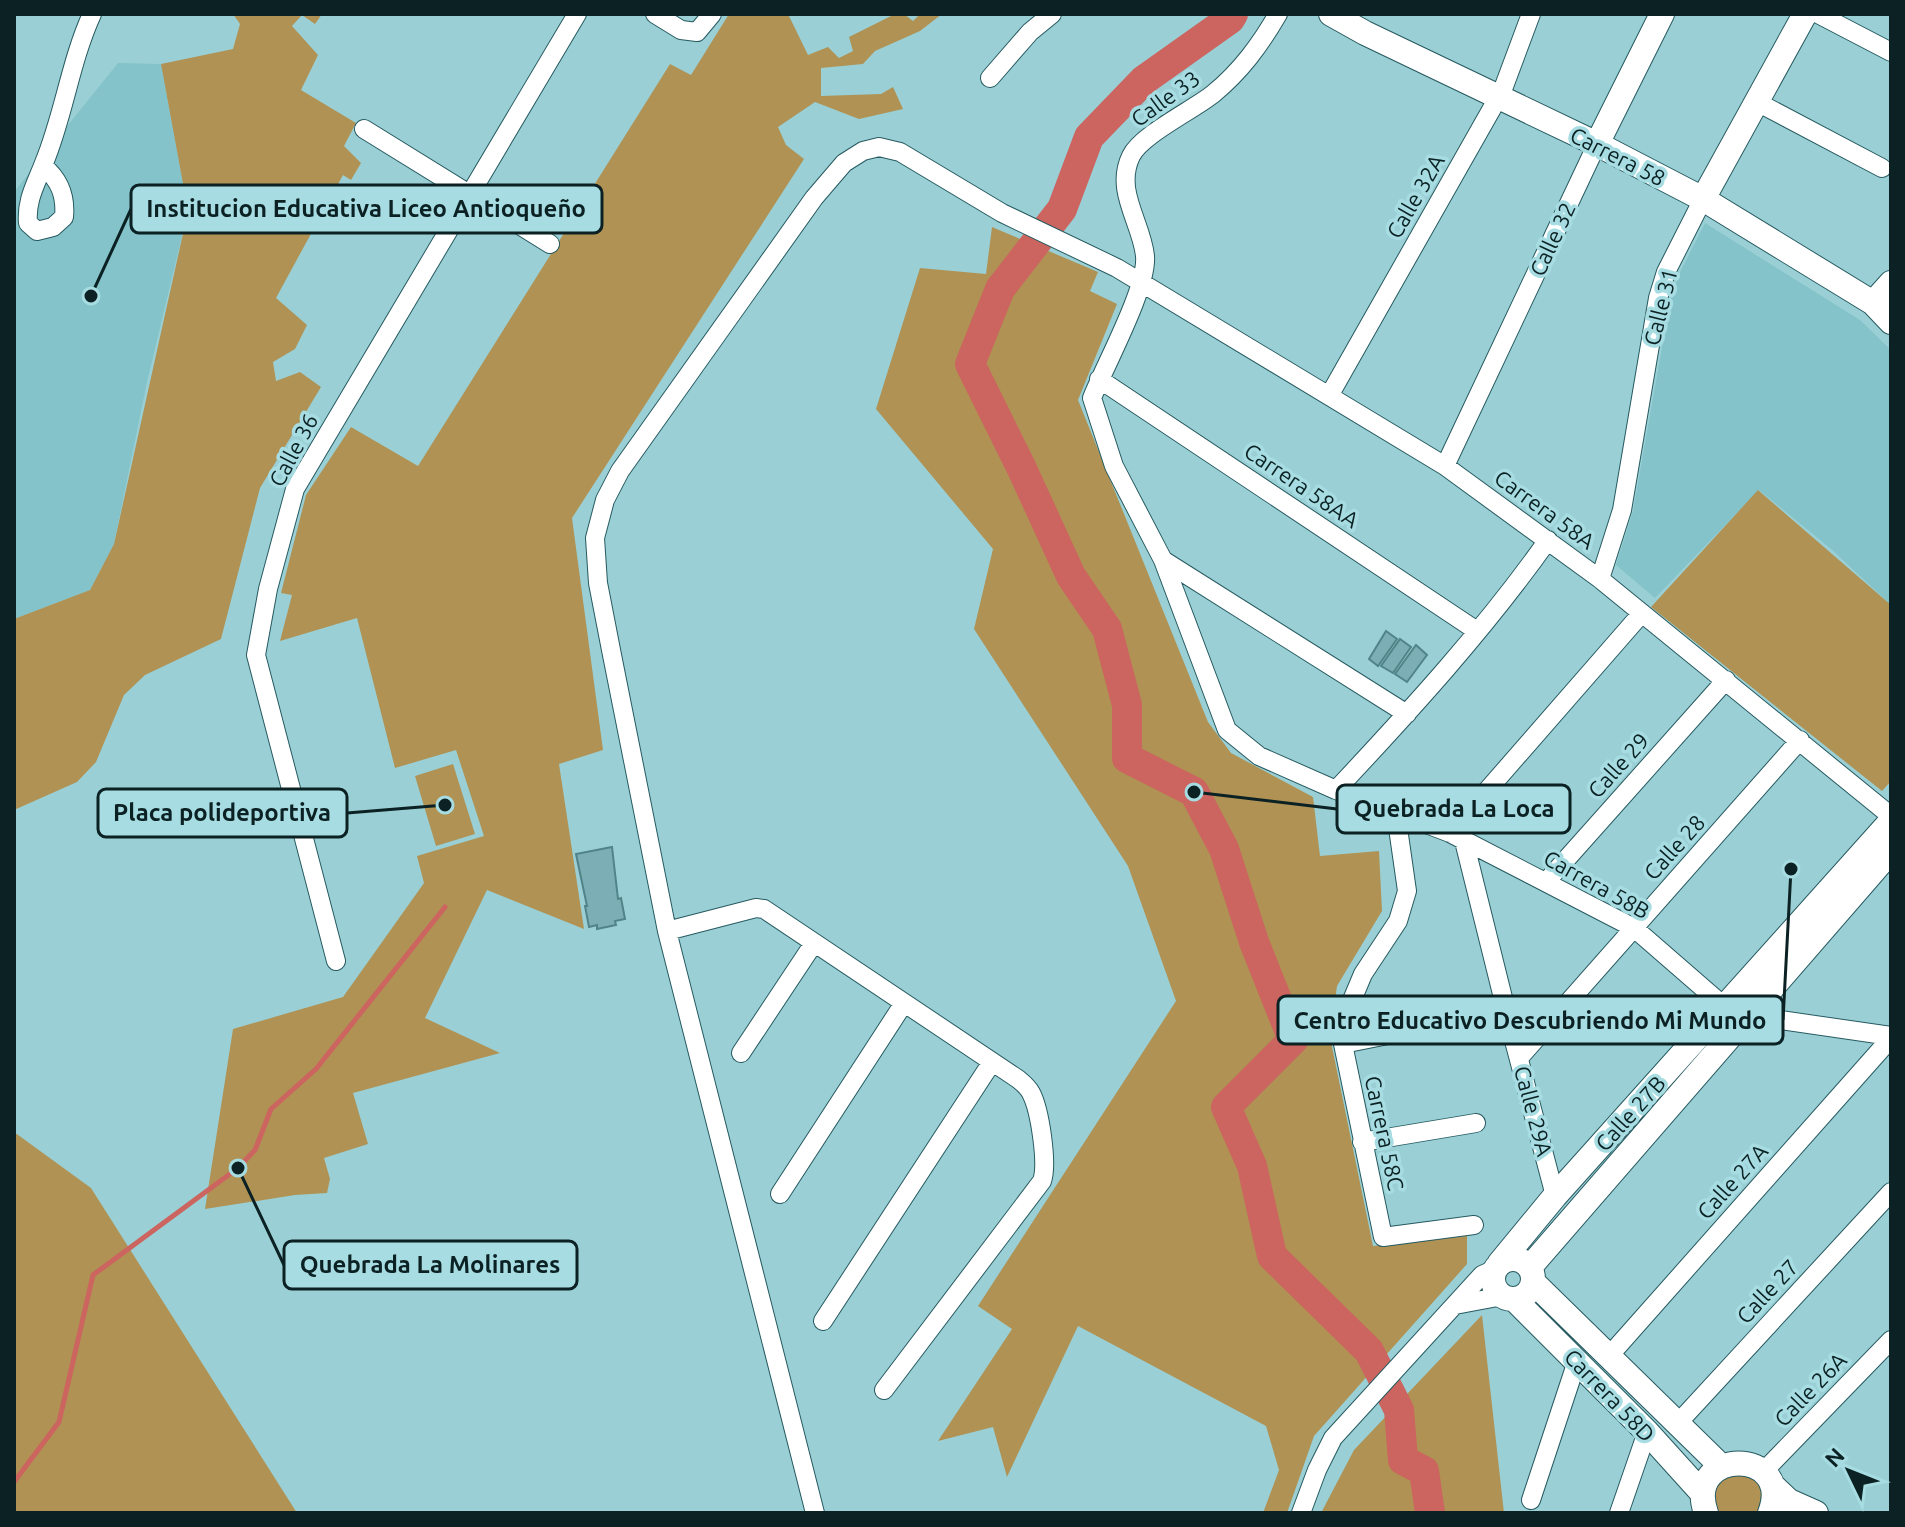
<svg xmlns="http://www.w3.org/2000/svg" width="1905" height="1527" viewBox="0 0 1905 1527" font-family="Ubuntu,sans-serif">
  <rect width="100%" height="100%" fill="#9ad0d5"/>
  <path fill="#84c3c9" d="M118,63L161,64L188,211L147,382L114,544L90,590L14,619V192Z
    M1705,223L1860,320L1891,350V605L1830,548L1759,490L1655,598L1616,565L1633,511L1670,302L1679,274Z"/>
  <path fill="#b09254" d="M233,14H322L315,24L302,15L292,26L318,55L301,90L356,123L344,146L361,163L351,180L343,175L276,298L307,325L295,349L273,362L276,381L300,372L321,387L260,488L221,639L145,675L124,695L96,762L77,782L14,810V619L90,590L114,544L188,211L161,64L233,49L240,24Z
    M729,14H788L808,55L828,47L839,58L853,51L849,37L895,14H904L913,21L920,14H942L920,31L875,51L863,64L821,68V96L881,94L893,87L903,109L859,119L815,102L778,127L786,145L804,159L572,518L603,750L559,764L584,929L487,890L425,1018L500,1053L353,1093L368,1144L324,1158L330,1179L327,1193L295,1195L205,1209L233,1029L343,997L424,883L417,856L484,836L456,750L395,768L357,618L280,641L292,595L281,593L306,495L351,427L418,466L670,64L691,75Z
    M992,227L1098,272L1090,291L1117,304L1078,400L1208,722L1231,753L1313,797L1320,856L1379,851L1382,911L1337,986L1330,1037L1373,1246L1467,1236V1264L1314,1436L1287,1513H1263L1279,1470L1266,1426L1078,1326L1007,1477L993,1427L938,1441L1012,1329L978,1306L1176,1001L1128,866L974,629L993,549L876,409L920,268L986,274Z
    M1758,490L1891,605V781L1882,791L1651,607Z
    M453,764L475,834L436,846L415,776Z
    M14,1132L91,1188L297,1513H14Z
    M1482,1315L1504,1513H1321L1354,1450Z
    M1729,1473L1753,1476L1763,1490L1759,1513H1717L1712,1492Z"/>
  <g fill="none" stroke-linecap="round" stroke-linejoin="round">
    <path stroke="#cc645f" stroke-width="5" d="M14,1482L59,1422L93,1275L238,1168L255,1150L271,1109L316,1069L445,907"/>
    <path stroke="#cc645f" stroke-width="30" d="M1233,14L1230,19L1144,80L1089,137L1062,209L1000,289L970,364L1022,469L1071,576L1107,629L1127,705V758L1194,792L1224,849L1254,942L1293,1040L1226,1107L1252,1166L1272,1256L1369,1351L1399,1410L1403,1460L1424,1471L1430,1513"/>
  </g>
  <path fill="#7bafb5" stroke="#508489" stroke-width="2" d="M1386,631L1397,639L1378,666L1369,659Z
    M1400,639L1411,647L1393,673L1381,666Z
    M1416,645L1427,655L1407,682L1395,674Z
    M612,847L618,899L621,898L625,919L615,921L616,925L597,929V925L589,927L585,906H587L576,854Z"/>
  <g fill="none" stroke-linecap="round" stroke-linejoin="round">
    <g stroke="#265a60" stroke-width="20">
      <path id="minor" d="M655,14L681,30L697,32L712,14
        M1278,14C1260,45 1241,71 1213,94C1193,110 1141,135 1131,156C1114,191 1142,223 1145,256C1148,287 1105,365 1092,398L1114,466L1163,560L1227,730L1259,756L1336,790L1450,833L1634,928L1718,1001L1760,1017L1891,1036
        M1818,14L1891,52
        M990,78L1030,32L1052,14
        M1755,101L1882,168
        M364,129L550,244
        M43,166C60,180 66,196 64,217L53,227L37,231L28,223C26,200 36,184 44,163C64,115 70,62 92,14
        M1099,379L1477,631
        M1329,396L1503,89L1531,14
        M1445,466L1597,144
        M1163,560L1407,714
        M1600,579L1622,510L1658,298L1666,272L1703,199
        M1336,790C1411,710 1485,629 1548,540
        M1396,814L1407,891L1398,921L1363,974L1347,1012L1343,1044L1383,1237L1474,1225
        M1450,833L1642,613
        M1464,841L1508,1018L1555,1196
        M1546,882L1726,680
        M667,931L756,908L764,909L1018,1079C1023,1083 1028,1087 1031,1093C1040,1110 1048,1164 1042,1181L884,1390
        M336,961L256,655L268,589L295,489L577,14
        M1343,1044L1448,1023
        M741,1053L814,943
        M1519,1058L1800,740
        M1362,1142L1476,1123
        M780,1194L904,1003
        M1455,1305L1503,1296
        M823,1321L992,1062
        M1609,1356L1891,1038
        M1678,1423L1891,1192
        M1763,1472L1891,1340
        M1531,1500L1577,1361
        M815,1513L667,931L612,655L598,583L595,538L605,500L620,471L814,198L844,163L863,151L879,147L900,152L1002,213L1117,268L1445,466L1600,579L1891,816
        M1301,1513L1317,1470L1333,1438L1482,1275L1495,1269
        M1619,1513L1647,1432"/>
    </g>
    <g stroke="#265a60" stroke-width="26">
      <path id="major" d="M1331,14L1365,33L1597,144L1703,199L1873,303L1891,322
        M1597,144L1662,14
        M1703,199L1805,14
        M1873,303L1891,283
        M1493 1279a20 20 0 1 1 40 0a20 20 0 1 1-40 0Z
        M1499,1264L1555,1196L1891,821
        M1530,1267L1891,851
        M1533,1282L1721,1466
        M1514,1299L1647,1432L1703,1494
        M1772,1485L1789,1501L1816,1513
        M1706,1513C1683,1447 1795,1447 1770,1513"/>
    </g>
    <use href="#minor" stroke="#fff" stroke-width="18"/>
    <use href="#major" stroke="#fff" stroke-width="24"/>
  </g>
  <g text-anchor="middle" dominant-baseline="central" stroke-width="7" stroke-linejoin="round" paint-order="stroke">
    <g font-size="22" fill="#0b2123" stroke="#a7dde2">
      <text transform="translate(1165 98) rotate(-36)">Calle 33</text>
      <text transform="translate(1618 156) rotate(27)">Carrera 58</text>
      <text transform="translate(1415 196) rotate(-60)">Calle 32A</text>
      <text transform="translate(1552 239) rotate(-65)">Calle 32</text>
      <text transform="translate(1660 307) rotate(-76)">Calle 31</text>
      <text transform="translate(293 450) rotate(-62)">Calle 36</text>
      <text transform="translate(1302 485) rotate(34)">Carrera 58AA</text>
      <text transform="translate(1545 509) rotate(36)">Carrera 58A</text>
      <text transform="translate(1618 765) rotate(-48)">Calle 29</text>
      <text transform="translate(1674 847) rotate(-48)">Calle 28</text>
      <text transform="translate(1597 884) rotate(29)">Carrera 58B</text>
      <text transform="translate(1534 1111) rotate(75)">Calle 29A</text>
      <text transform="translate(1630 1113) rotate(-48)">Calle 27B</text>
      <text transform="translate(1385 1133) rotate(78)">Carrera 58C</text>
      <text transform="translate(1732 1181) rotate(-48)">Calle 27A</text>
      <text transform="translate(1767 1291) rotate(-47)">Calle 27</text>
      <text transform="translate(1810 1389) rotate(-46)">Calle 26A</text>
      <text transform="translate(1610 1395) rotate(46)">Carrera 58D</text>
    </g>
  </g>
  <path fill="none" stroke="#0b2123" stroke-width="3" d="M91 296L131 209M1194 792L1337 809M445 805L347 813M1791 869L1783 1020M238 1168L284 1265"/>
  <g fill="#0b2123" stroke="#a7dde2" stroke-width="3">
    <circle cx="91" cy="296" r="8"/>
    <circle cx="1194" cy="792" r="8"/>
    <circle cx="445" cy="805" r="8"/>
    <circle cx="1791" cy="869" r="8"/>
    <circle cx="238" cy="1168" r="8"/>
  </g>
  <g fill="#a7dde2" stroke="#0b2123" stroke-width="3">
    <rect x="131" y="185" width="471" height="48" rx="8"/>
    <rect x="1337" y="785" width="233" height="48" rx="8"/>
    <rect x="98" y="789" width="249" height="48" rx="8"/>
    <rect x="1278" y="996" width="505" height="48" rx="8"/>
    <rect x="284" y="1241" width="293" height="48" rx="8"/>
  </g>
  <g font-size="24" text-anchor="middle" font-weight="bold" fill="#0b2123">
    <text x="366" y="217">Institucion Educativa Liceo Antioqueño</text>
    <text x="1454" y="817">Quebrada La Loca</text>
    <text x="222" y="821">Placa polideportiva</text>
    <text x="1530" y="1029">Centro Educativo Descubriendo Mi Mundo</text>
    <text x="430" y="1273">Quebrada La Molinares</text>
  </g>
  <rect width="1905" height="1527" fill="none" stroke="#0b2123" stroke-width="32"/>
  <g transform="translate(1849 1471) rotate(313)" stroke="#a7dde2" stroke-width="6" paint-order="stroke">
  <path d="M0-6L14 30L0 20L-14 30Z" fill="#0b2123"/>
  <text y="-12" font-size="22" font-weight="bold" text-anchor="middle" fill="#0b2123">N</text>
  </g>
</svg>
